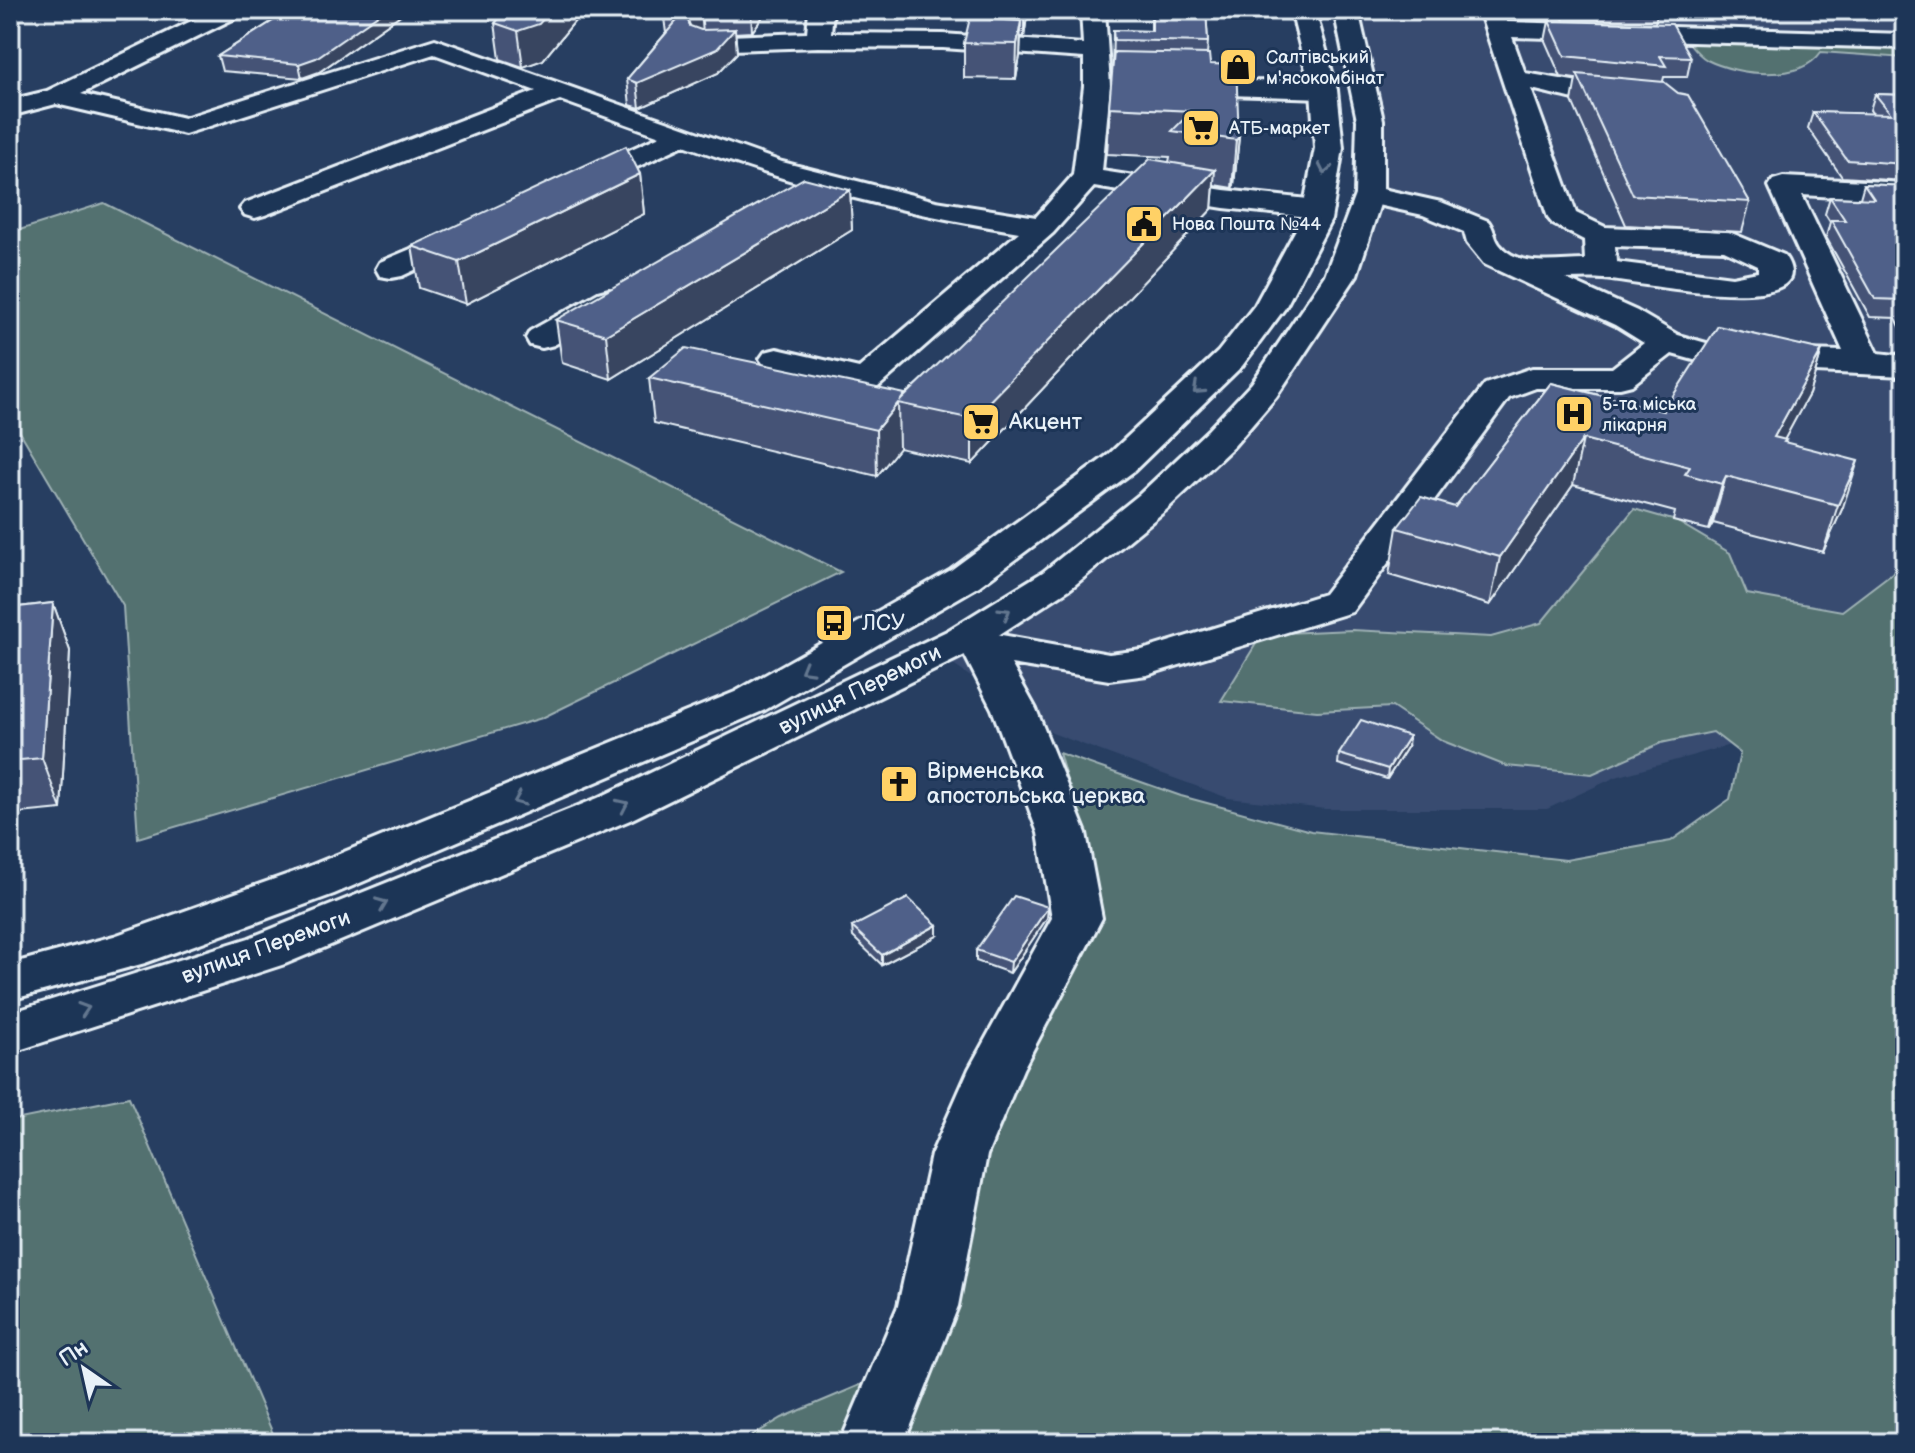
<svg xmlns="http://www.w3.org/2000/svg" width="1915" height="1453" viewBox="0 0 1915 1453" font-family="'Balsamiq Sans',sans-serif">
  <rect width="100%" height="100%" fill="#273e61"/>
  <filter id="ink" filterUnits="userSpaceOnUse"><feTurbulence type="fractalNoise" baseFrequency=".0125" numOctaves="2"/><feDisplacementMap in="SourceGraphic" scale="16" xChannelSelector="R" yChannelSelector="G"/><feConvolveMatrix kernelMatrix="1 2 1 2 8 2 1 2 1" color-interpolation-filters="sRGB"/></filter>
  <g filter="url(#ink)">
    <path fill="#374b70" d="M1348,10H1905V673L1880,703L1616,777L1547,809H1325L1228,798L1052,733L936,653L1057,580L1264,390L1369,195Z"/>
    <path fill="#537170" stroke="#9eb1b4" stroke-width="2" d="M1684,37L1905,42V58L1821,52C1800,83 1737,75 1707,60C1698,55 1691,45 1684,37Z
      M104,203L841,572L542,718L138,838L123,606L10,415V233Z
      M1634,509L1676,521L1730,553L1747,594L1842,611L1892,573L1905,555V1443H740L782,1418L941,1351L989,1114L1085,844L1059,753L1181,796L1311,831L1566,860L1671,841L1730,799L1740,753L1713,732L1661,743L1592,774L1506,766L1443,741L1392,707L1317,711L1221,701L1262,634L1352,630L1491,637L1541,623Z
      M129,1097L277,1443H10V1121Z"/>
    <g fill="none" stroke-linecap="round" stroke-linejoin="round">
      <g stroke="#e8f1f8" stroke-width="6">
        <path id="minor" d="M214,10H245L241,15L81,94L184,118L435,39L782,162L936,201L1036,217L1073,175L1084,86V58L943,48L818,47L704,51L695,49L692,44L695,39L704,37L807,33L809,10H833L831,33L943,34L1083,44L1081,10H1105L1110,86L1102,171L1224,190L1318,200L1328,203L1333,209L1328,215L1318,218L1224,208L1094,187L1053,233L878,387L866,390L765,366L760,359L765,352L777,349L859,368L1019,232C905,214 793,185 684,145L590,189L580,192L570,189L566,183L570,177L660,136L560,100L265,215L255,218L245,215L240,209L245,203L536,91L434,54L185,134L56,104L10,116V100L47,91Z
          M1479,10H1503L1507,22L1905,34V48L1512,37L1525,73L1644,93L1648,98L1644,103C1613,111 1563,96 1531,89L1576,213L1605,227L1729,232L1784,255C1831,323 1624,280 1603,279C1591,278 1578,279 1566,279L1637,311L1678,335L1724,348L1843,351L1769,186L1773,180L1783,177L1905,183V201L1802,195L1878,353L1905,356V376L1723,368L1672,354L1632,385L1620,388H1536L1509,398L1352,612L1147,675L1109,680L1011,664L1036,709L1086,833L1102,918L1023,1069L987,1155L958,1306L904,1443H840L898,1306L931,1155L969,1069L1052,918L1038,833L992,709L964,654L947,649L941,640L947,631L962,628L1109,654L1142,650L1324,594L1485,384L1532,368H1612L1644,343L1615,325L1484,264L1467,243L1464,232L1423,215L1359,201L1355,195L1359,189L1369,186L1441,202L1488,221C1494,228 1494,237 1499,244C1518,269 1558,260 1585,260L1584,240L1553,224L1548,218ZM1615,246L1724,250L1758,266V272L1732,277L1616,262Z
          M1176,80L1324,82L1333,85L1337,90L1333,95L1324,98L1167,93L1163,88L1167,83Z
          M470,224L481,227L485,233L481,239L402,276L391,278L380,276L376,269L380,262Z
          M609,290L620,293L625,300L620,307L554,345L542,348L530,345L526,338L530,331L598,293Z"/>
      </g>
      <g stroke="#e8f1f8" stroke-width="6">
        <path id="major" d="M1291,10H1315L1337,90L1343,148L1331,220L1285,308L1242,366L1134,471L979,586L765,710L334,894L145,963L10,1000V964L114,936L300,870L735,692L951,570L1108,455L1218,352L1255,305L1301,220L1315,148L1311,90Z
          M1334,10H1358L1383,120V195L1357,275L1276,397L1234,446L1166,510L1071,588L977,649L630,820L285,964L10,1053V1013L249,938L598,798L947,631L1043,572L1140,494L1208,430L1252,383L1325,275L1355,195L1357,120Z"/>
      </g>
      <use href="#minor" fill="#1d3557" fill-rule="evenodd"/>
      <use href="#major" fill="#1d3557" fill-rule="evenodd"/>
    </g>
    <path fill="#445376" stroke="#e8f1f8" stroke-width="2" d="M290,10H406V11L319,72L302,78L222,71L218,56Z
      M507,10H584L543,60L523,67L500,59L495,23Z
      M663,10H762V18L752,32L735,33L737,53L718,73L640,108L630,105L627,79L666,33Z
      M975,10H1028L1024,37H1021L1020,56L1016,79L964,78V43L975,18Z
      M1151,10H1206L1208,42L1207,54L1210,64L1239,137L1234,185L1232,188L1214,185L1212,209L972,464L899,448L877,476L654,423L649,378L905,395L1169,162L1170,157L1107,154L1112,75L1113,30L1151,31Z
      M1560,10H1745L1744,14L1658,11L1655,23L1564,21Z
      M1549,21L1691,57L1687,77H1664L1663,81L1750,202L1742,232L1626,225L1572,101L1576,79L1561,77L1545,41Z
      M1875,94L1905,95V181L1842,177L1808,128L1813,112L1873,114L1870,110Z
      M640,174L644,214L466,304L419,288L412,246Z
      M1864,184L1905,186V337L1896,318L1870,317L1826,237L1830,222L1825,214L1830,197L1860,198Z
      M850,190L852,230L611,379L562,363L556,320Z
      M1822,350L1809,394L1784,439L1785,442L1843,507L1823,552L1713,523L1709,530L1673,521L1675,512L1573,485L1490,605L1389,575L1397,528L1455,507L1551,383L1663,411Z
      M53,603L70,651L61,809L10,814V608Z
      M1408,746L1387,779L1338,764L1339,754Z
      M1047,918L1010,973L976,961V950Z
      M852,927L937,936L882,965L853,937Z"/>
    <path fill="#374460" stroke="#e8f1f8" stroke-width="2" d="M385,10L406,11L319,72L302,78L299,64Z
      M551,10H584L543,60L523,67L518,31Z
      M701,10L703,34L694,36L687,18L692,12Z
      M751,10H762V18L752,32Z
      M1024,10H1028L1024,37Z
      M1021,21L1020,56L1016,79L1017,44Z
      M735,29L737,53L718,73L640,108L637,83Z
      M1239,137L1234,185L1232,188L1236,140Z
      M1215,170L1212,209L972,464V419Z
      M640,174L644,214L466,304L459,262Z
      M850,190L852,230L611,379L606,335Z
      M1822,350L1809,394L1761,483L1774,437Z
      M898,403L899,448L877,476L876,430Z
      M1583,439L1573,485L1490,605L1500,557Z
      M1858,461L1843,507L1823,552L1838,505Z
      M1726,476L1713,523L1709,530L1722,484Z
      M53,603L70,651L61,809L42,758Z
      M1409,736L1408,746L1387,779L1388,769Z
      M1048,907L1047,918L1010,973L1011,962Z
      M937,925V936L882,965V955Z"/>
    <path fill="#4f6189" stroke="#e8f1f8" stroke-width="2" d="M290,10H385L316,58L299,64L218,56Z
      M507,10H551L539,24L518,31L495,23Z
      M678,10H706L692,12L687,18L690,26L701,30L735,29L717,49L637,83L627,79L686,10Z
      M1152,10H1206L1208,42L1114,40L1113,30L1152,31Z
      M970,18L1021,21L1017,44L964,43Z
      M1549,21L1672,24L1691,57L1660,56L1666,66L1565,56Z
      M1114,52L1209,54L1210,64L1236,65L1239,137L1236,140L1172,131L1192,111L1109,107Z
      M1577,74L1664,82L1678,93L1688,95L1750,202L1633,195Z
      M1875,94L1905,95V164L1847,160L1813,112L1891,114Z
      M626,146L640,174L459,262L412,246Z
      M1150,159L1215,170L972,419L898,403L876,430L649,378L686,348L905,394L900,401Z
      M804,178L850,190L606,335L556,320Z
      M1864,184L1905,186V306L1902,300L1875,299L1831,220H1845L1830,197L1874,199Z
      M1718,326L1822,350L1774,437L1786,440L1784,442L1858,461L1838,505L1726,476L1722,484L1685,474L1690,467L1583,439L1500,557L1397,528L1421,497L1455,507L1551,383L1663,411Z
      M53,603L42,758L10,761V608Z
      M1361,720L1409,736L1388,769L1339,754Z
      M1014,896L1048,907L1011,962L976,950Z
      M908,898L937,925L882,955L852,927Z"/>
    <defs><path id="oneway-chevron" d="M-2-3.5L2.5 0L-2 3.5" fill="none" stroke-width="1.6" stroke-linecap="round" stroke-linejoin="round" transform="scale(2)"/></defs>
    <g stroke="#64778f">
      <use href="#oneway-chevron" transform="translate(1325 169) rotate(101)"/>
      <use href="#oneway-chevron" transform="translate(1198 389) rotate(137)"/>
      <use href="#oneway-chevron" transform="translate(1005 613) rotate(-32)"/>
      <use href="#oneway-chevron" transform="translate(806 669) rotate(150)"/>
      <use href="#oneway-chevron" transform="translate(519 800) rotate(157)"/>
      <use href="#oneway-chevron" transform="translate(623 805) rotate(-25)"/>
      <use href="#oneway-chevron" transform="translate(382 904) rotate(-22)"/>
      <use href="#oneway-chevron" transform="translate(84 1009) rotate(-18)"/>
    </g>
  </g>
  <defs>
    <g id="shop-square" transform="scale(2)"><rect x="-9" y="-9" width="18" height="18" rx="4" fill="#ffd166" stroke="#1d3557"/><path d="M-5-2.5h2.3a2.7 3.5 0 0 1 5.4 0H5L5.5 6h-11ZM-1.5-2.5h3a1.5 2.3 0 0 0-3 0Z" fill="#111"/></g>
    <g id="supermarket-square" transform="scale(2)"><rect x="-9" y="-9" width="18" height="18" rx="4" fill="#ffd166" stroke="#1d3557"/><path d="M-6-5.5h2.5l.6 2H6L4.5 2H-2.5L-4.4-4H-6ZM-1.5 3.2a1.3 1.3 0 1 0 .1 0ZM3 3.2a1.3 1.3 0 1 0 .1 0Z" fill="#111"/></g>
    <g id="civic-square" transform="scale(2)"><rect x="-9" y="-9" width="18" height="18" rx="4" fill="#ffd166" stroke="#1d3557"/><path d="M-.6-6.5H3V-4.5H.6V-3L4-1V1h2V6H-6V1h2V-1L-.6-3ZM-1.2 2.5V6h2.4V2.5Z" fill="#111"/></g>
    <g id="hospital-square" transform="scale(2)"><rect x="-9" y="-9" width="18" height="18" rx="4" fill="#ffd166" stroke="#1d3557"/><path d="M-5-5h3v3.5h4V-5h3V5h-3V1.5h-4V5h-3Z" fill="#111"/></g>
    <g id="bus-square" transform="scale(2)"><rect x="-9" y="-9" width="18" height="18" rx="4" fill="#ffd166" stroke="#1d3557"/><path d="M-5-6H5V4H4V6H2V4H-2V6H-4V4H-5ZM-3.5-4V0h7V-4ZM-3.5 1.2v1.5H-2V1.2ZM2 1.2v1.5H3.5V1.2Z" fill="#111"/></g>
    <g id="church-square" transform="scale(2)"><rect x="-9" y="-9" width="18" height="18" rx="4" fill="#ffd166" stroke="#1d3557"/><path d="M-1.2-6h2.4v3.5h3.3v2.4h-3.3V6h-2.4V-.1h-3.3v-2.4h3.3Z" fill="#111"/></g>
  </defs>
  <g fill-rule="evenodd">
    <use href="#shop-square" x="1238" y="67"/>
    <use href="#supermarket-square" x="1201" y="128"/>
    <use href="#civic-square" x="1144" y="224"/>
    <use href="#hospital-square" x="1574" y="414"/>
    <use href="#supermarket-square" x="981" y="422"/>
    <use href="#bus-square" x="834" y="623"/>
    <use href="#church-square" x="899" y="784"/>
  </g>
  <g text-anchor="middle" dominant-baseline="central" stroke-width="6" stroke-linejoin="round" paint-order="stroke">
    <g font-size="18" fill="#e8f1f8" stroke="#1d3557" text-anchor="start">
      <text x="1266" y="57">Салтівський<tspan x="1266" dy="21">м'ясокомбінат</tspan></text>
      <text x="1229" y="128">АТБ-маркет</text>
      <text x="1172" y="224">Нова Пошта №44</text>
      <text x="1602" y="404">5-та міська<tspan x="1602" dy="21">лікарня</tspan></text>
    </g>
    <g font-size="22" fill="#e8f1f8" stroke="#1d3557" text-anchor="start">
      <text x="1009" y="422">Акцент</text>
      <text x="862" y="623">ЛСУ</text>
      <text x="927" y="771">Вірменська<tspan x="927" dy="25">апостольська церква</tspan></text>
    </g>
    <g font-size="22" fill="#e8f1f8" stroke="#1d3557">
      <text transform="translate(860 690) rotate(-26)">вулиця Перемоги</text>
      <text transform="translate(266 947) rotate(-20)">вулиця Перемоги</text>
    </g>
  </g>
  <rect width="1915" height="1453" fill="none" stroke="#1d3557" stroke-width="40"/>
  <rect x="20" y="20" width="1875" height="1413" fill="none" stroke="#e8f1f8" stroke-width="3" filter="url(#ink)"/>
  <g transform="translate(84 1369) rotate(326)" stroke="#1d3557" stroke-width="6" paint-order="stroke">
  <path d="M0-6L14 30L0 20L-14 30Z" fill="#e8f1f8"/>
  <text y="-12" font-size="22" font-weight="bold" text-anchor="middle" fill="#e8f1f8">Пн</text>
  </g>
</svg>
